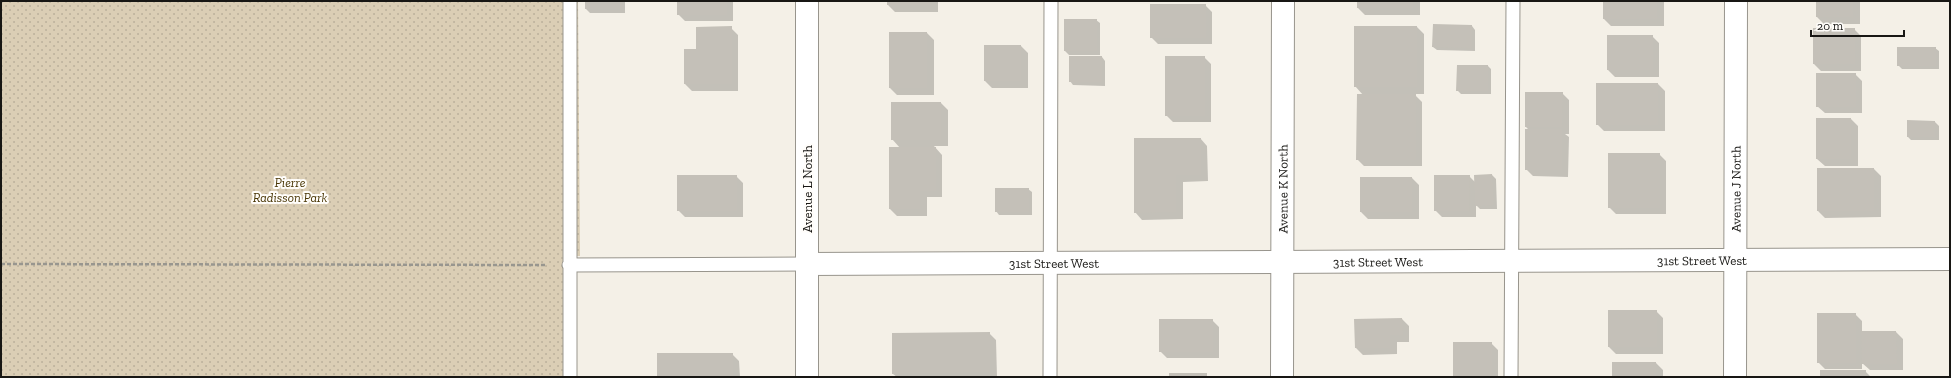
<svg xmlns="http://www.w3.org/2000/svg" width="1951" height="378" viewBox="0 0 1951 378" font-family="'Zilla Slab',serif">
  <defs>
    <pattern id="park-dots" width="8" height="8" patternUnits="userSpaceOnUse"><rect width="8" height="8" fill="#dbceb5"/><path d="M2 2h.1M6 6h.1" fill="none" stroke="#bbb09b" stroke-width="1.8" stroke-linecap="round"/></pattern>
  </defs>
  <rect width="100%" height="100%" fill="#f4f0e7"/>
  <path fill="url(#park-dots)" d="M1,1H578L580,256H567L566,377H1Z"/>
  <path fill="#0003" d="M586,1H625V13H590L586,9Z
    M678,1H733V21H685L678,14Z
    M888,1H938V12H895L888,5Z
    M1164,1H1207V2Z
    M1358,1H1420V15H1365L1358,8Z
    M1604,1H1664V26H1611L1604,19Z
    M1817,1H1860V24H1824L1817,17Z
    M1205,5L1212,12V44H1158L1151,37Z
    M1096,20L1100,23V55H1069L1065,51Z
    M1472,26L1475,30V51L1437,50L1433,47Z
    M1355,27H1417L1424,34V94H1414L1422,102V166H1364L1357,159L1363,95L1355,86Z
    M731,28L738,35V91H692L685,84Z
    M1854,29L1861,36V71H1821L1814,64Z
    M927,33L934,40V95H897L890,88Z
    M1652,36L1659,43V77H1615L1608,70Z
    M1021,46L1028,53V88H992L985,81Z
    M1935,48L1939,51V69H1902L1898,65Z
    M1102,57L1105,61V86L1073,85L1070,81Z
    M1204,57L1211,64V122H1173L1166,115Z
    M1488,66L1491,69V94H1461L1457,90Z
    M1855,74L1862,81V113H1825L1817,106Z
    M1658,84L1665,91V131H1604L1597,124Z
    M1562,93L1569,100V134H1565L1569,137L1568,177L1533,176L1526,169L1529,130L1526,127Z
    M892,103H941L948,110V146H934L942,155V197H927V216H897L890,209L900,148L892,139Z
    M1817,119H1851L1858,126V166H1825L1817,159Z
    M1935,122L1939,126V140H1911L1908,137Z
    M1200,138L1207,146L1208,181L1183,182V219L1142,220L1135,212Z
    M1659,154L1666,161V214H1616L1609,207Z
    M1874,169L1881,176V217L1825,218L1818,211Z
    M1492,175L1496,179L1497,209H1480L1476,205V217H1442L1435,210L1469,176L1475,182Z
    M736,176L743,183V217H685L678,210Z
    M1412,178L1419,185V219H1368L1361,212Z
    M1028,189L1032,192V215H999L996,211Z
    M1656,311L1663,318V354H1616L1609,347Z
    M1855,314L1862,321V332H1896L1903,339V370H1870L1862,363V369H1825L1818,362Z
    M1402,319L1409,326V342H1397V354L1363,355L1356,348L1355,320Z
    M1212,320L1219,327V358H1167L1160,351Z
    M989,333L996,340L997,377H897L893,374Z
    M1491,343L1498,350V377H1454Z
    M732,354L739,361L740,377H658Z
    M1656,363L1663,370V377H1613Z
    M1865,371L1871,377H1821Z"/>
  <path fill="#c4c0b8" d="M585,1H622V9H585Z
    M677,1H727V15H677Z
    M887,1H931V5H887Z
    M1357,1H1413V8H1357Z
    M1603,1H1657V19H1603Z
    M1816,1H1853V17H1816Z
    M1150,4H1206V38H1150Z
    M1064,19H1097V51H1064Z
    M1433,24L1472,25V48L1432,47Z
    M732,26V84H684V49H696V27Z
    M1354,26H1417V87H1354Z
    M1813,28H1855V64H1813Z
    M889,32H927V88H889Z
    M1607,35H1653V70H1607Z
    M984,45H1021V81H984Z
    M1897,47H1936V66H1897Z
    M1069,56H1102V82H1069Z
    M1165,56H1205V116H1165Z
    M1457,65H1488V91H1456Z
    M1816,73H1856V107H1816Z
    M1596,83H1658V125H1596Z
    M1525,92H1563L1562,127H1525Z
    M1357,94H1416V160H1356Z
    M891,102H941V140H891Z
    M1816,118H1851V159H1816Z
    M1907,120L1935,121V137H1907Z
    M1525,129H1562V170H1525Z
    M1134,138H1201V175H1176V212L1134,213Z
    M889,147H936V191H920V209H889Z
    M1608,153H1660V208H1608Z
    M1817,168H1874V211H1817Z
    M1492,174L1494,205L1475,206L1474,175Z
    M677,175H737V211H677Z
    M1434,175H1470L1469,211H1434Z
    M1360,177H1412V212H1360Z
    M995,188H1029V212H995Z
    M1608,310H1657V347H1608Z
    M1817,313H1856V363H1817Z
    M1402,318L1403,335H1390V348H1355L1354,319Z
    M1159,319H1213V352H1159Z
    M1861,331H1896L1897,364H1862Z
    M990,332V372L892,374V333Z
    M1453,342H1492V377H1453Z
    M657,353H733V377H657Z
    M1612,362H1656V377H1612Z
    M1820,370H1866V377H1820Z
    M1169,373H1207V377H1169Z"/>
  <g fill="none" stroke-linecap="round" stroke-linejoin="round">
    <g stroke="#98958d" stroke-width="15">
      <path id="service" d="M570,1V377
        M569,265L806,264
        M1050,377L1051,1
        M1511,377L1513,1"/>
    </g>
    <g stroke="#98958d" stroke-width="24">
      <g id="minor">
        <path id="s1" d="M806,264L1950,259"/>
        <path d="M807,377V1"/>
        <path id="s2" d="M1282,377L1283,1"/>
        <path id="s3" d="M1735,377L1736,1"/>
      </g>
    </g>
    <path stroke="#98968f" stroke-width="2.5" stroke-dasharray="4 2" stroke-linecap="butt" d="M1,264L546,265"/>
    <use href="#service" stroke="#fff" stroke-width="13"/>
    <use href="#minor" stroke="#fff" stroke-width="22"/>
  </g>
  <g text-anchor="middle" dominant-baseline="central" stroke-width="4" stroke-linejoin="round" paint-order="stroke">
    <g font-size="13" font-style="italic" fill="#483504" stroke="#fffdfa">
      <text x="290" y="182">Pierre<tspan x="290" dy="15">Radisson Park</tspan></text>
    </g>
    <g font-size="13" fill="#181714" stroke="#fffdfa">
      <text transform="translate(807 189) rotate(-90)">Avenue L North</text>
      <text stroke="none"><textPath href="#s2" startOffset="188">Avenue K North</textPath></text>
      <text stroke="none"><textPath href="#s3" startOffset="188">Avenue J North</textPath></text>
      <text stroke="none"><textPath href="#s1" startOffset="896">31st Street West</textPath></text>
      <text stroke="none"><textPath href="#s1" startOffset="572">31st Street West</textPath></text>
      <text stroke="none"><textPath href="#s1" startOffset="248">31st Street West</textPath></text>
    </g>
  </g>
  <rect width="1951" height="378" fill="none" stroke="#181714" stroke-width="4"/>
  <path d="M1811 30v6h93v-6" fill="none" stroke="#181714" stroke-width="2"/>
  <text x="1817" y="30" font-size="12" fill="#181714" stroke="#fffdfa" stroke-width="3" paint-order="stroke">20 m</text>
</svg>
